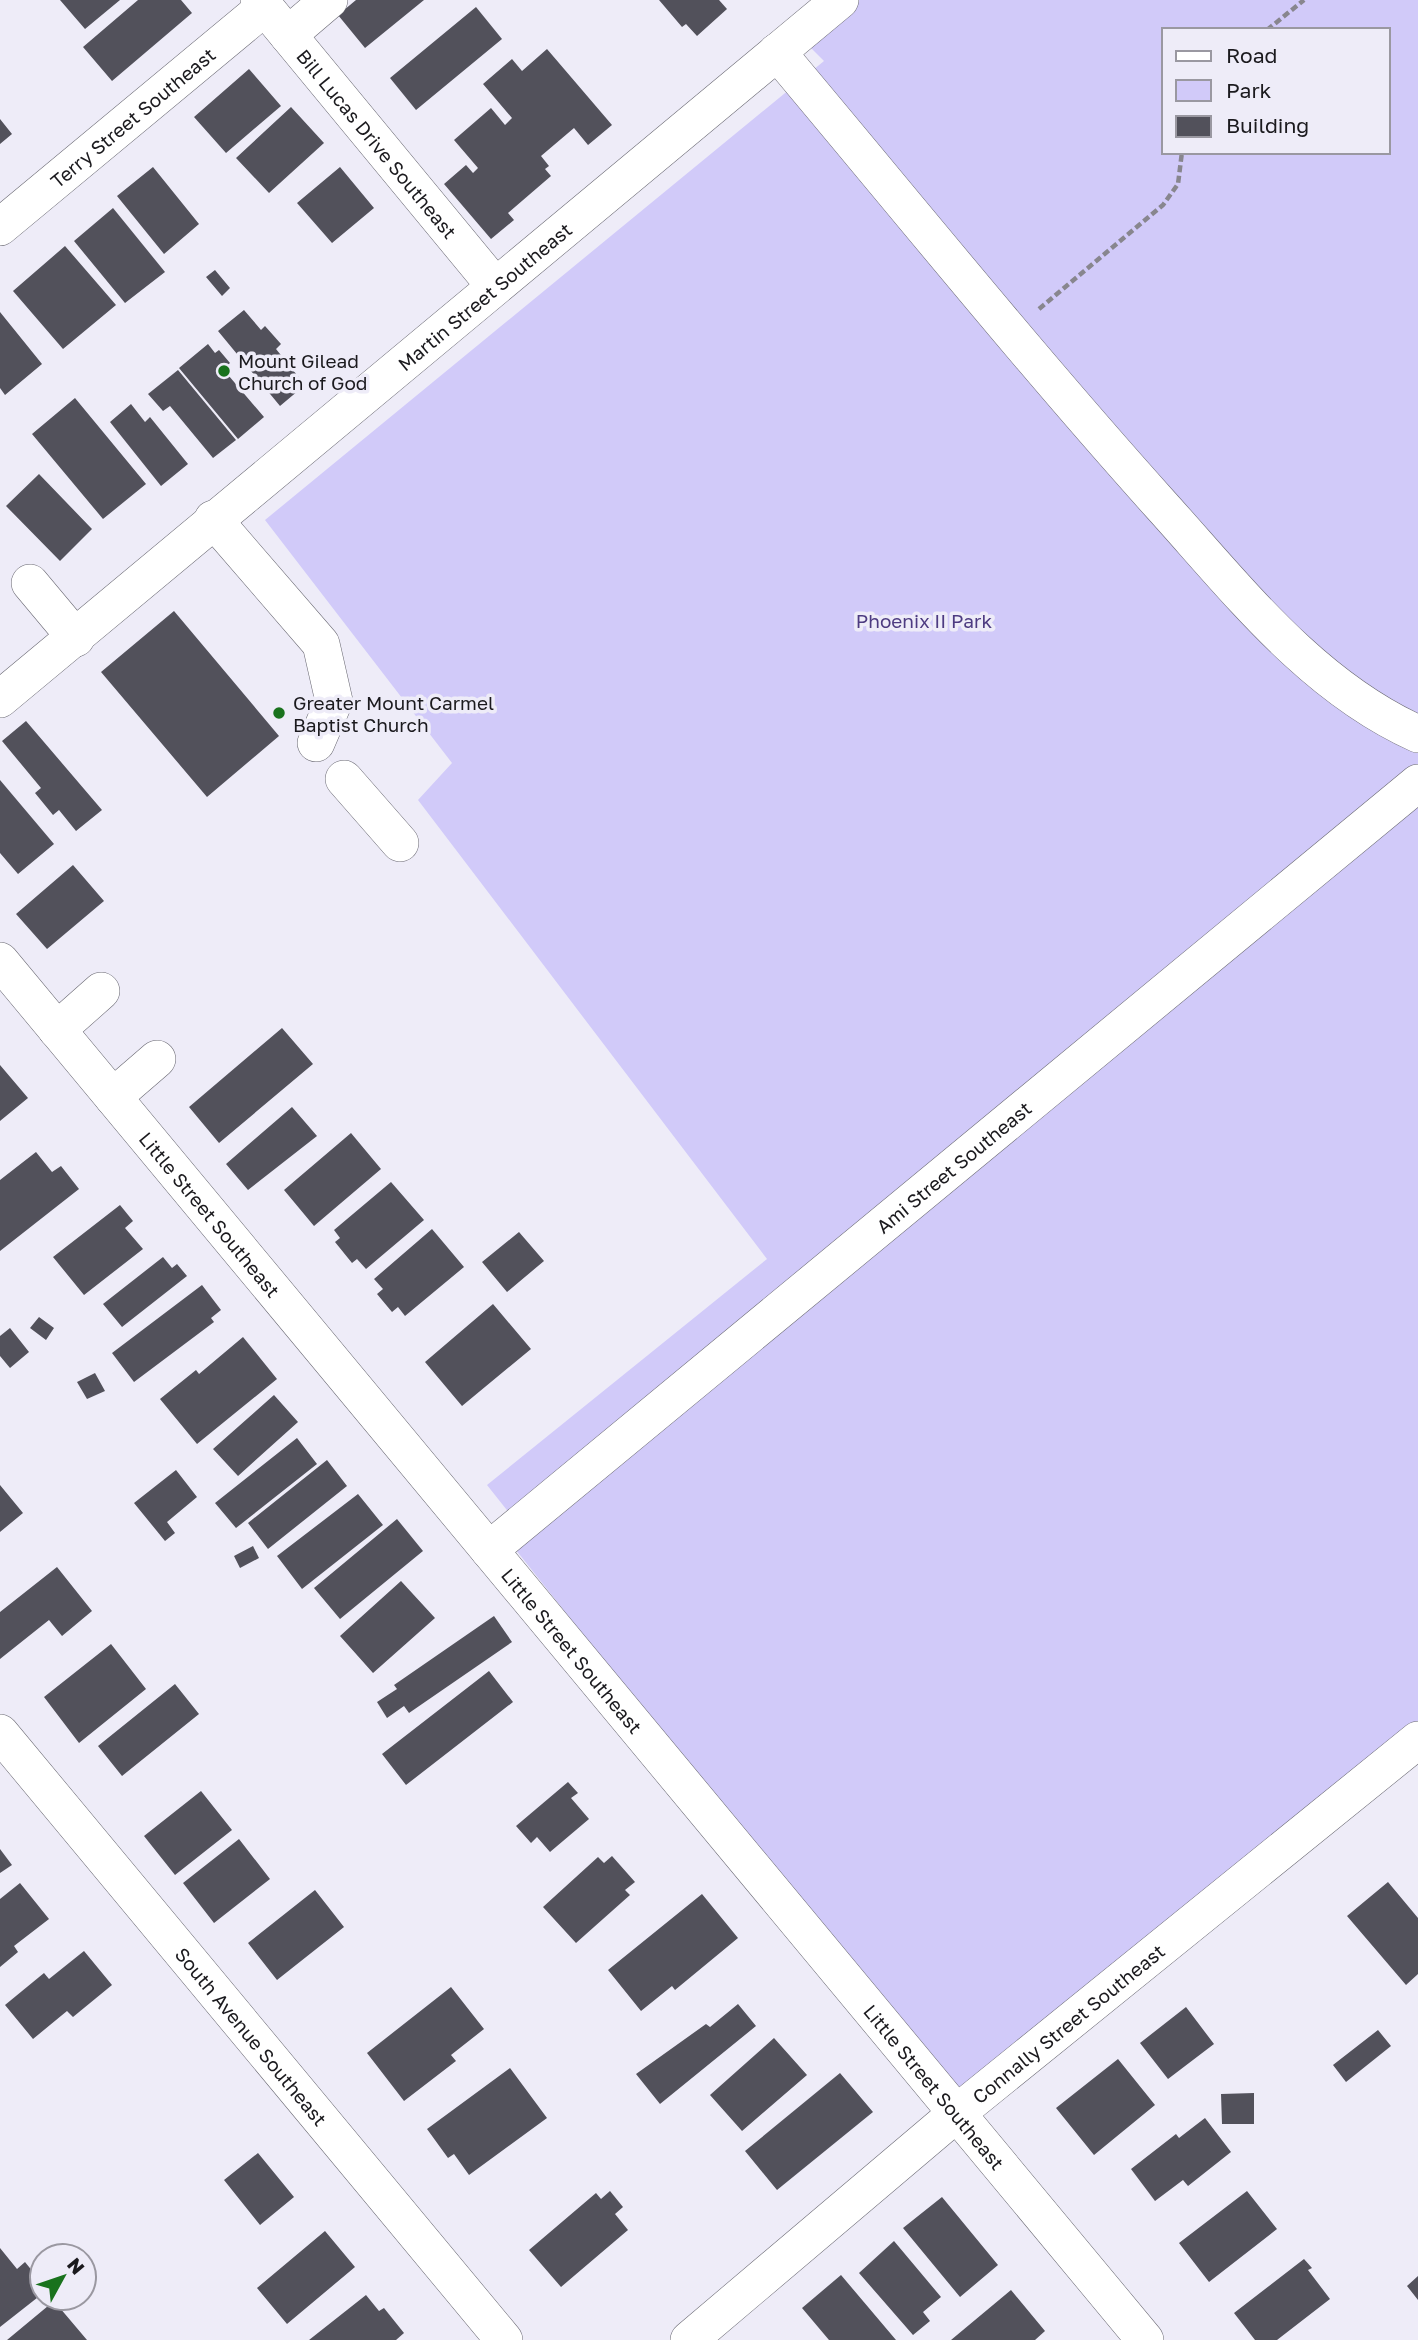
<svg xmlns="http://www.w3.org/2000/svg" width="1418" height="2340" viewBox="0 0 1418 2340" font-family="'Golos Text',sans-serif">
  <rect width="100%" height="100%" fill="#eeecf8"/>
  <path fill="#d1caf9" fill-rule="evenodd" d="M846,0H1418V1741L964,2114L504,1535L518,1524L487,1485L767,1259L418,800L452,763L265,520L824,61L801,38ZM1164,30H1388V152H1164Z"/>
  <path fill="#52515b" d="M60,0H120L85,29Z
    M138,0H181L192,13L112,81L83,47Z
    M356,0H424L365,48L338,15Z
    M659,0H719L727,9L697,36L686,24L682,27Z
    M476,7L502,39L416,110L390,78Z
    M547,49L612,125L588,145L574,128L541,156L549,166L545,169L551,176L508,213L514,220L491,239L444,184L466,165L473,173L478,168L454,140L491,108L505,125L512,118L483,84L512,59L522,71Z
    M249,69L281,106L226,153L194,117Z
    M291,107L324,143L269,193L236,158Z
    M0,119L12,134L0,144Z
    M153,167L199,224L164,254L117,196Z
    M340,167L374,208L332,243L297,203Z
    M113,208L165,272L125,303L74,241Z
    M65,246L116,305L63,349L13,291Z
    M215,270L230,288L222,296L206,277Z
    M244,310L261,330L265,326L281,344L276,349L305,385L280,406L218,331Z
    M0,312L42,364L5,395L0,388Z
    M208,344L215,353L219,350L230,363L223,369L264,417L238,439L179,368Z
    M178,370L236,440L213,458L170,406L163,411L148,394Z
    M75,398L146,484L103,519L32,434Z
    M131,404L145,422L150,417L188,464L161,486L110,422Z
    M39,474L92,529L60,561L6,506Z
    M174,611L279,736L207,797L101,672Z
    M26,721L102,810L76,831L59,810L53,815L35,793L41,788L2,741Z
    M0,780L54,844L18,874L0,853Z
    M73,865L104,901L47,949L16,914Z
    M282,1028L313,1064L219,1143L189,1107Z
    M0,1065L28,1098L0,1121Z
    M292,1107L317,1136L248,1190L226,1164Z
    M351,1133L381,1169L314,1226L284,1190Z
    M36,1152L52,1172L61,1166L79,1189L0,1251V1180Z
    M391,1182L424,1220L366,1269L357,1259L352,1263L335,1242L340,1238L334,1230Z
    M120,1205L133,1221L125,1228L143,1249L84,1295L53,1257Z
    M432,1229L464,1267L405,1316L398,1307L392,1312L377,1294L383,1289L374,1279Z
    M519,1232L544,1261L507,1292L482,1262Z
    M163,1257L172,1268L177,1264L187,1276L122,1327L103,1304Z
    M202,1285L221,1310L211,1318L214,1322L134,1382L112,1353Z
    M493,1304L531,1349L462,1406L425,1362Z
    M39,1317L54,1328L46,1340L30,1328Z
    M10,1328L29,1352L10,1368L0,1356V1336Z
    M243,1337L277,1379L197,1444L160,1399L196,1370L199,1374Z
    M95,1373L105,1391L87,1399L77,1382Z
    M274,1395L298,1422L238,1476L213,1449Z
    M297,1438L317,1464L236,1528L215,1503Z
    M327,1460L347,1486L268,1549L248,1523Z
    M176,1470L197,1497L167,1522L175,1533L165,1541L134,1503Z
    M0,1485L23,1513L0,1532Z
    M358,1494L383,1525L302,1589L277,1556Z
    M397,1519L423,1551L340,1619L314,1588Z
    M253,1546L259,1558L240,1568L234,1556Z
    M57,1567L92,1611L62,1636L49,1620L0,1659V1612Z
    M401,1581L435,1618L373,1673L340,1636Z
    M494,1616L512,1642L409,1713L404,1706L387,1718L377,1702L397,1689L394,1685Z
    M111,1644L146,1689L79,1743L44,1697Z
    M489,1671L513,1702L406,1785L382,1754Z
    M175,1684L199,1714L122,1776L98,1746Z
    M568,1782L578,1793L571,1798L589,1819L550,1852L537,1837L531,1843L516,1826Z
    M201,1791L232,1830L175,1875L144,1836Z
    M239,1839L270,1879L214,1923L183,1883Z
    M0,1849L12,1865L0,1873Z
    M612,1856L635,1882L625,1890L630,1895L576,1943L543,1907L598,1857L604,1863Z
    M1388,1882L1418,1918V1974L1406,1985L1347,1916Z
    M20,1883L49,1919L14,1946L18,1952L0,1967V1899Z
    M315,1890L344,1927L277,1980L248,1943Z
    M702,1894L738,1938L675,1990L672,1986L641,2011L608,1970Z
    M84,1951L112,1985L73,2017L67,2011L33,2039L5,2005L44,1973L49,1979Z
    M451,1987L484,2029L451,2055L456,2061L404,2101L367,2053Z
    M738,2004L756,2026L660,2104L636,2074L706,2024L710,2027Z
    M1186,2007L1214,2044L1168,2079L1140,2043Z
    M1378,2030L1391,2046L1346,2082L1333,2065Z
    M774,2038L807,2075L742,2131L710,2095Z
    M1118,2059L1155,2105L1094,2155L1056,2108Z
    M510,2068L547,2118L469,2175L454,2154L448,2158L427,2129Z
    M840,2073L873,2112L777,2190L745,2151Z
    M1254,2093V2124H1222L1221,2094Z
    M1205,2118L1231,2152L1188,2186L1183,2180L1155,2201L1131,2169L1176,2134L1179,2138Z
    M258,2153L294,2197L260,2225L224,2180Z
    M610,2191L623,2207L615,2214L628,2230L561,2287L529,2250L596,2193L601,2199Z
    M1247,2191L1277,2229L1209,2282L1179,2243Z
    M942,2197L998,2265L960,2297L903,2228Z
    M325,2231L355,2267L287,2324L257,2288Z
    M894,2241L941,2297L923,2312L930,2321L913,2335L859,2273Z
    M0,2248L17,2269L25,2262L42,2283V2294L0,2327Z
    M1304,2259L1312,2268L1308,2270L1330,2299L1277,2340H1255L1234,2313Z
    M841,2275L896,2340H829L802,2308Z
    M1418,2276V2300L1407,2286Z
    M1011,2290L1045,2331L1035,2340H951Z
    M366,2295L379,2311L384,2308L404,2333L396,2340H309Z
    M54,2301L87,2340H7Z"/>
  <g fill="none" stroke-linecap="round" stroke-linejoin="round">
    <g stroke="#6a6973" stroke-width="38">
      <g id="minor">
        <path id="s1" d="M259,0L495,286"/>
        <path d="M288,35L329,0"/>
        <path d="M777,52C904,203 1028,357 1160,504C1237,589 1311,686 1418,734"/>
        <path id="s2" d="M0,227L265,7"/>
        <path d="M213,519L321,644L334,701L316,743"/>
        <path d="M30,583L76,638"/>
        <path id="s3" d="M0,699L840,0"/>
        <path d="M344,779L400,843"/>
        <path id="s4" d="M0,961L1145,2340"/>
        <path d="M57,1030L101,991"/>
        <path d="M113,1097L157,1059"/>
        <path id="s5" d="M489,1550L1418,783"/>
        <path id="s6" d="M0,1733L504,2340"/>
        <path id="s7" d="M689,2340L957,2113L1418,1740"/>
      </g>
    </g>
    <path stroke="#88868e" stroke-width="4.5" stroke-dasharray="7 3.5" stroke-linecap="butt" d="M1267,30L1304,0
      M1039,309L1163,205L1178,184L1182,152"/>
    <use href="#minor" stroke="#fff" stroke-width="37"/>
  </g>
  <g fill="#19721d" stroke="#eeecf8" stroke-width="2.5">
    <circle cx="224" cy="371" r="7"/>
    <circle cx="279" cy="713" r="7"/>
  </g>
  <g text-anchor="middle" dominant-baseline="central" stroke-width="7" stroke-linejoin="round" paint-order="stroke">
    <g font-size="19" fill="#1b1a1e" stroke="#eeecf8">
      <text stroke="none"><textPath href="#s2" startOffset="172">Terry Street Southeast</textPath></text>
      <text stroke="none"><textPath href="#s1" startOffset="186">Bill Lucas Drive Southeast</textPath></text>
      <text stroke="none"><textPath href="#s3" startOffset="630">Martin Street Southeast</textPath></text>
      <text stroke="none"><textPath href="#s5" startOffset="602">Ami Street Southeast</textPath></text>
      <text stroke="none"><textPath href="#s4" startOffset="329">Little Street Southeast</textPath></text>
      <text stroke="none"><textPath href="#s4" startOffset="896">Little Street Southeast</textPath></text>
      <text stroke="none"><textPath href="#s7" startOffset="494">Connally Street Southeast</textPath></text>
      <text stroke="none"><textPath href="#s6" startOffset="394">South Avenue Southeast</textPath></text>
      <text stroke="none"><textPath href="#s4" startOffset="1463">Little Street Southeast</textPath></text>
    </g>
    <g font-size="19" fill="#1b1a1e" stroke="#eeecf8" text-anchor="start">
      <text x="238" y="360">Mount Gilead<tspan x="238" dy="22">Church of God</tspan></text>
      <text x="293" y="702">Greater Mount Carmel<tspan x="293" dy="22">Baptist Church</tspan></text>
    </g>
    <g font-size="19" fill="#4d3b81" stroke="#eeecf8">
      <text x="924" y="620">Phoenix II Park</text>
    </g>
  </g>
  <rect x="1162" y="28" width="228" height="126" fill="#eeecf8" stroke="#9a98a1" stroke-width="2"/>
  <rect x="1176" y="51" width="35" height="10" fill="#ffffff" stroke="#9a98a1" stroke-width="2"/>
  <text x="1226" y="63" font-size="21" fill="#1b1a1e">Road</text>
  <rect x="1176" y="80" width="35" height="21" fill="#d1caf9" stroke="#9a98a1" stroke-width="2"/>
  <text x="1226" y="98" font-size="21" fill="#1b1a1e">Park</text>
  <rect x="1176" y="116" width="35" height="21" fill="#52515b" stroke="#9a98a1" stroke-width="2"/>
  <text x="1226" y="133" font-size="21" fill="#1b1a1e">Building</text>
  <g transform="translate(63 2277) rotate(50)"><circle r="33" fill="#eeecf8" stroke="#9a98a1" stroke-width="2"/>
  <path d="M0-5L12 26L0 18L-12 26Z" fill="#19721d"/>
  <text y="-10" font-size="19" font-weight="bold" text-anchor="middle" fill="#1b1a1e">N</text>
  </g>
</svg>
